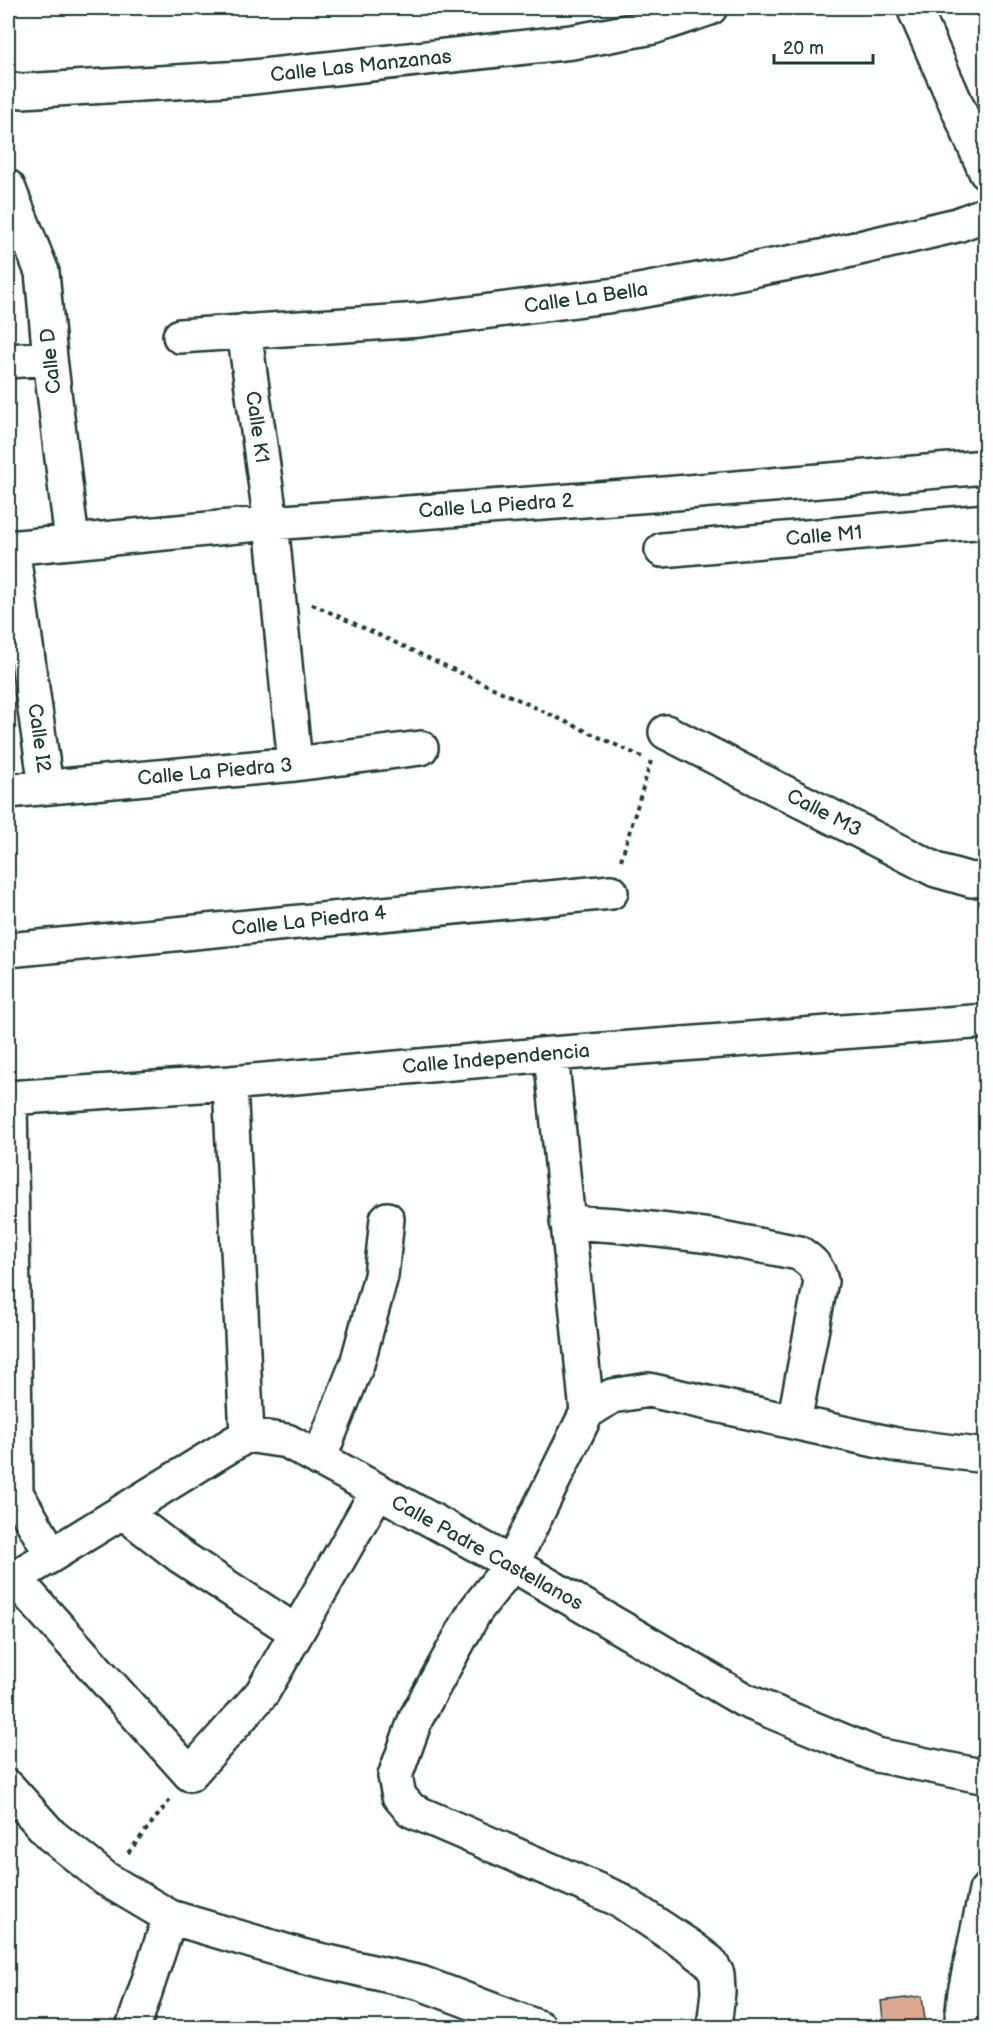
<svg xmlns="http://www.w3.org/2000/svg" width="993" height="2035" viewBox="0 0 993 2035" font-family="'Balsamiq Sans',sans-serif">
  <rect width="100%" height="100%" fill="#fff"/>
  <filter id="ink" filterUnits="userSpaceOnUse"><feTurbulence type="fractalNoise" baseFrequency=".0167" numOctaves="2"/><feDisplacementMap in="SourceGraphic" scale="12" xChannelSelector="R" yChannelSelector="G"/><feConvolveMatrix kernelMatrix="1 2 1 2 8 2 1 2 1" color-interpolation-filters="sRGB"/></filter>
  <g filter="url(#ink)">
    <path fill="#dca791" stroke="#1f3d34" stroke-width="1.5" d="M922,1996L926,2028H884L881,2001Z
      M976,2014L986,2015V2028H974Z"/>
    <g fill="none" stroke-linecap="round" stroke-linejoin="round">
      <g stroke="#1f3d34" stroke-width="38">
        <path id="minor" d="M914,8L986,172
          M8,89L22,91L243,78L572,42L653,27L710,8
          M8,187L42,272L50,358L72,542
          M244,331L271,523L295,764
          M180,336L420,320L623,294L821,257L957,225L986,214
          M8,361L50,358
          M12,547L46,787
          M8,548L271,523L652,495L986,467
          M662,550L986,521
          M666,732L936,870L971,880L986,879
          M8,791L295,764L421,748
          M8,950L611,892
          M551,1054L587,1412
          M230,1083L247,1435
          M8,1098L230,1083L551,1054L986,1021
          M10,1098L16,1493L52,1555
          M567,1222L615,1225L711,1236L799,1253C811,1261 818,1267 821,1281L794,1422
          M319,1459L357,1364L381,1276L387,1219
          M123,1512L180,1556L296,1632
          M14,1578L190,1774L262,1693L377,1492
          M8,1582L247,1435L287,1441L512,1564L744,1700L877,1755L986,1777
          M8,1787L51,1835L106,1879L170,1917L302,1956L421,1983L540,2028
          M133,2028L170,1917
          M714,2028L718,1992L717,1974L710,1962L692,1948L618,1899L411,1810L399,1796L395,1776L416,1718L475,1611L512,1564L587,1412L612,1396L649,1390L897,1445L986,1456
          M961,2028L965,1992L986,1891"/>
      </g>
      <path stroke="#1f3d34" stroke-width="4" stroke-dasharray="4.5 4.5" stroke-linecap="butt" d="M312,604L642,757
        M621,860L651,761
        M128,1853L170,1800"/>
      <use href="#minor" stroke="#fff" stroke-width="33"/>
    </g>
  </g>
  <g text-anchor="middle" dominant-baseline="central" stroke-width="4.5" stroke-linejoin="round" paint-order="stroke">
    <g font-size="20" fill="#1f3d34" stroke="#fff">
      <text transform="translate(361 66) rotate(-6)">Calle Las Manzanas</text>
      <text transform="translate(586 298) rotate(-8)">Calle La Bella</text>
      <text transform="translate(51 361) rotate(-96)">Calle D</text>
      <text transform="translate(257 427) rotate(82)">Calle K1</text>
      <text transform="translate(496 506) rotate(-4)">Calle La Piedra 2</text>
      <text transform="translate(824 536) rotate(-5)">Calle M1</text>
      <text transform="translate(39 738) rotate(82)">Calle I2</text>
      <text transform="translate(215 772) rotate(-5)">Calle La Piedra 3</text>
      <text transform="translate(824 813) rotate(27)">Calle M3</text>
      <text transform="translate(309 921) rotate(-6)">Calle La Piedra 4</text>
      <text transform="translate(496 1059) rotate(-5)">Calle Independencia</text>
      <text transform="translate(487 1553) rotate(29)">Calle Padre Castellanos</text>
    </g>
  </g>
  <rect width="993" height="2035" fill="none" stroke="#fff" stroke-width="30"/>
  <rect x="15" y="15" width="963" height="2005" fill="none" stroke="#1f3d34" stroke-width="2" filter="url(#ink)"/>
  <path d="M774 54v9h99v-9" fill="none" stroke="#1f3d34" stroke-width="3"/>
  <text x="783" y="54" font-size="18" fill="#1f3d34" stroke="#ffffff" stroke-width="4.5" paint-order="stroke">20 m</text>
</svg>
